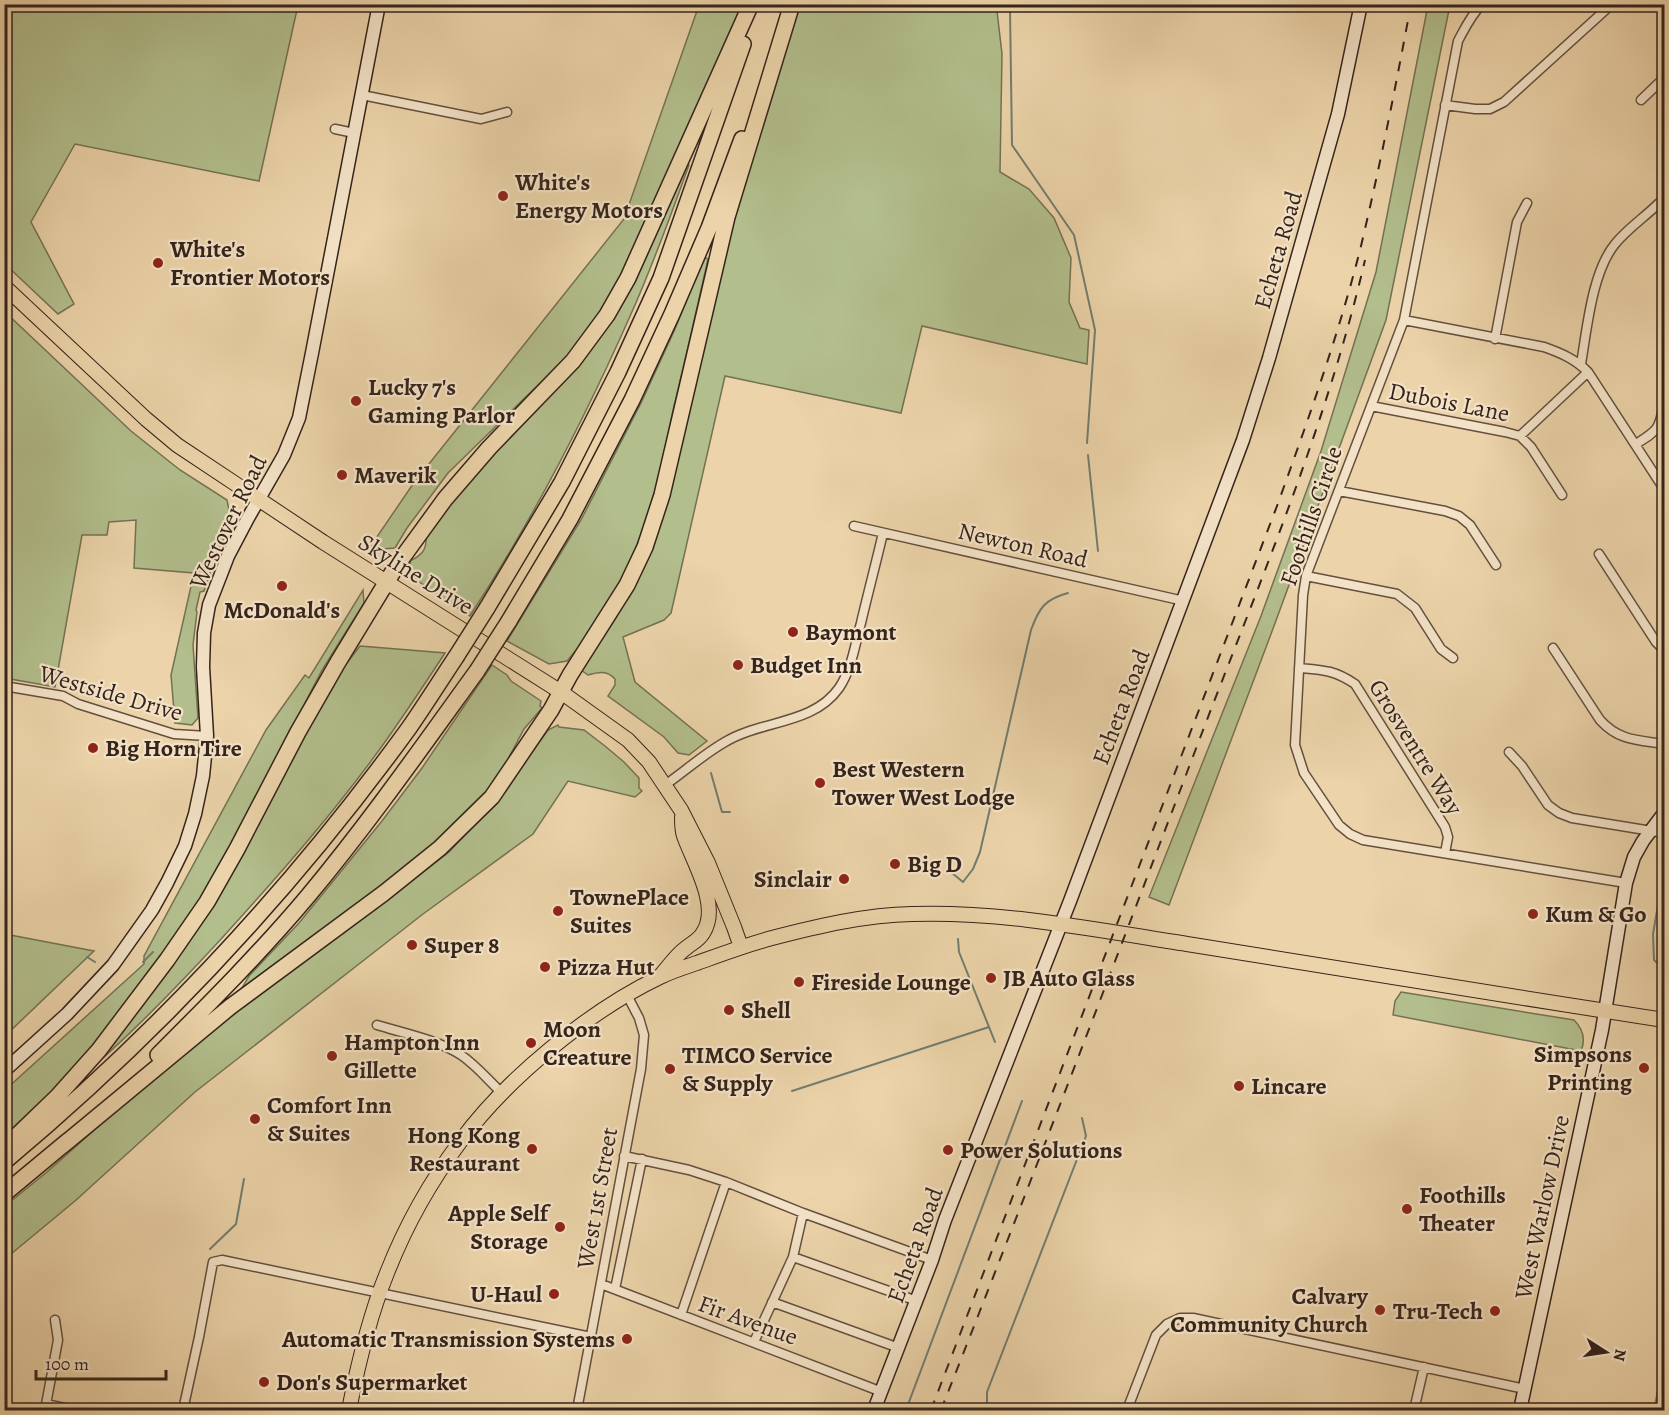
<svg xmlns="http://www.w3.org/2000/svg" width="1669" height="1415" viewBox="0 0 1669 1415" font-family="Alegreya,serif">
  <rect width="100%" height="100%" fill="#ecd3a9"/>
  <filter id="stains"><feTurbulence type="fractalNoise" baseFrequency=".00333" numOctaves="4"/><feColorMatrix values="0 0 0 0 .2 0 0 0 0 .09 0 0 0 0 .02 0 0 0 .5 -.17"/></filter>
  <radialGradient id="worn" r=".72"><stop offset=".6" stop-color="#630" stop-opacity="0"/><stop offset="1" stop-color="#630" stop-opacity=".3"/></radialGradient>
  <path fill="#b2be8c" stroke="#747154" stroke-width="1.5" d="M4,5H298L259,181L75,144L31,222L74,304L58,314L5,264Z
    M699,5H743L622,278L575,349L448,473L407,528L395,548L368,550L413,484L624,219Z
    M799,5H993L997,11L1002,54L1000,172L1029,189L1054,218L1071,258L1069,302L1080,328L1089,330L1087,364L922,326L901,413L725,376L671,613L664,620L623,637L635,682L707,741L689,755L678,753L664,737L608,696L615,685V679C607,670 598,672 588,675L581,670L616,618L649,548L729,221Z
    M1428,5H1450L1386,320L1274,626L1169,905L1149,897L1261,616L1321,451L1376,272Z
    M687,164L689,165C671,215 653,265 631,314C585,418 532,521 470,616L412,577L410,561C422,555 427,550 426,536L470,478L574,369Z
    M704,257L708,259C697,308 686,357 674,406C666,442 660,478 649,513C632,563 602,622 567,661L549,664L507,641L581,520L642,401L675,329Z
    M4,311L131,431L180,470L227,500L231,521H233L217,552L204,591L200,592L196,610L197,612L193,645L198,718L192,725L175,723L171,675L194,573L134,568L136,520L109,522L107,535H82L55,687L5,678Z
    M363,590L364,603L322,670L205,896L152,973L102,1035L59,1085L5,1138V1090L144,964V956L266,730L305,675L309,678Z
    M360,646L445,653C428,679 410,706 392,732C341,805 281,873 222,938C177,987 130,1036 79,1079L146,998L337,676Z
    M492,665L507,675L511,681L541,701L540,706L542,708L524,729L497,780L468,814L430,849L254,983L242,988L249,976L299,923L382,821L422,768Z
    M558,725L559,727L584,730L605,746L624,762L639,778V788L642,791L635,797L568,781L533,834L423,914L195,1092L75,1201L5,1259V1206L47,1172L162,1070L230,1013L355,919L404,887L449,852L497,801L548,730Z
    M5,934L94,951L5,1036L4,934Z
    M1401,992L1574,1020C1583,1029 1586,1039 1581,1051L1393,1015L1395,1001Z"/>
  <g fill="none" stroke-linecap="round" stroke-linejoin="round">
    <path stroke="#717d70" stroke-width="2" d="M1009,4L1010,9L1012,145L1074,235L1095,330L1087,443
      M1088,455L1098,551
      M711,773L722,812H730
      M947,869L963,882L973,869L980,852L1031,630C1039,608 1045,599 1068,593
      M1664,870L1653,934L1654,960L1661,967L1664,968
      M958,939L959,952L995,1042
      M87,957L95,962
      M143,962L153,952
      M792,1091L989,1027
      M210,1249L236,1224L244,1179
      M906,1410L1022,1101
      M987,1410V1392L1086,1136L1082,1118
      M1654,1410L1664,1361"/>
    <g stroke="#63503e" stroke-width="11">
      <path id="street" d="M1482,4C1471,15 1465,28 1458,41L1404,320L1306,576L1303,595L1295,745L1304,773L1339,825L1350,834L1363,840L1626,883
        M362,95L481,119L507,112
        M1641,100L1664,78
        M1445,105L1475,109H1490L1504,102L1612,4
        M335,129L354,133
        M1404,320L1544,347C1561,353 1575,359 1588,372L1664,489
        M1495,339L1517,222L1527,203
        M1581,364C1587,329 1592,272 1615,244C1627,229 1645,217 1659,203
        M1371,406L1505,432L1520,436L1531,447L1562,495
        M1520,436L1588,372
        M1636,444C1658,430 1659,430 1664,404
        M1339,491L1445,511L1459,516L1470,525L1496,565
        M854,526L1184,601
        M1599,554L1656,642L1664,650
        M1306,576L1397,594L1415,608L1441,649L1453,658
        M1553,648L1600,720C1619,741 1638,740 1664,744
        M1299,668C1323,670 1334,670 1355,684L1445,827L1448,837L1445,853
        M4,686L63,696L78,704L174,734L207,736
        M1509,752L1522,766L1548,805L1559,813L1572,818L1664,833
        M665,785C685,771 704,754 725,742C761,720 813,725 839,688C852,669 855,644 861,623C868,593 876,563 883,533
        M377,1025C403,1033 438,1040 461,1055C476,1065 489,1081 502,1093
        M624,1156L689,1170L726,1182L803,1213L932,1260
        M793,1257L917,1301
        M601,1284L882,1392
        M615,1289L642,1159
        M772,1302L899,1348
        M681,1315L726,1182
        M754,1342L793,1257L803,1213
        M46,1404L74,1410
        M45,1410L58,1340L55,1320
        M183,1410L199,1337L213,1262L222,1260L591,1337
        M577,1410L641,1069L644,1035L639,1018L627,995
        M1127,1410L1156,1335L1167,1324L1180,1318H1193L1525,1389
        M1414,1410L1424,1367"/>
    </g>
    <g stroke="#35241b" stroke-width="15">
      <path id="secondary" d="M4,1071L67,1014L113,965L152,910L167,883L185,846L195,814L203,776L207,736L203,667L204,633L209,605L228,556L248,518L284,455L299,418L312,353L379,4
        M874,1410L932,1260L945,1220L1070,901L1243,440L1269,358L1338,114L1361,4
        M1520,1410L1602,1030L1626,883L1634,857L1643,841L1664,813"/>
    </g>
    <g stroke="#35241b" stroke-width="16">
      <path id="primary" d="M4,286L146,419L177,445L323,542L561,692L628,740L649,762L681,810L708,863L734,927L741,947
        M661,975C669,966 676,955 686,948C692,943 699,940 703,933C721,906 693,862 684,836C682,830 682,824 682,817
        M349,1410C358,1364 369,1317 387,1273C405,1227 430,1182 460,1142C506,1079 589,1011 660,977C672,971 685,967 697,963C722,954 746,945 772,938C818,926 865,915 912,914C1004,911 1097,930 1187,944C1347,968 1505,996 1664,1020"/>
    </g>
    <g stroke="#35241b" stroke-width="18">
      <path id="highway" d="M487,608L562,482L618,372L661,278L743,44
        M509,621L570,519L632,400L672,314L709,228L742,139
        M158,1055C209,1004 261,952 308,896C368,824 422,747 477,671
        M62,1146L230,1007L384,893L440,848L492,797L551,710L570,675L627,585L645,547L662,495L727,217L792,4
        M4,1148L57,1097L99,1050L167,960L207,902L237,849L298,732L338,662L397,565L445,499L489,448L573,361L607,315L628,278L751,4
        M4,1162C156,1035 293,888 409,728C425,705 440,681 456,657
        M4,1194L69,1140"/>
    </g>
    <use href="#street" stroke="#f3e2c7" stroke-width="8"/>
    <use href="#secondary" stroke="#f3e2c7" stroke-width="12"/>
    <use href="#primary" stroke="#ecd3a9" stroke-width="14"/>
    <use href="#highway" stroke="#ecd3a9" stroke-width="15"/>
    <path stroke="#35241b" stroke-width="2" stroke-dasharray="10 10" stroke-linecap="butt" d="M931,1410L1277,506C1308,420 1339,334 1361,246C1380,166 1396,85 1411,4
      M941,1410C1029,1187 1115,962 1200,738C1260,581 1327,424 1365,260"/>
    <g stroke="#35241b" stroke-width="18" stroke-linecap="butt">
      <path id="highway-bridge" d="M456,657L487,608
        M477,671L509,621"/>
    </g>
    <use href="#highway-bridge" stroke="#ecd3a9" stroke-width="15"/>
  </g>
  <g fill="#8f2418" stroke="#f3e2c7" stroke-width="2">
    <circle cx="503" cy="196" r="6"/>
    <circle cx="158" cy="263" r="6"/>
    <circle cx="356" cy="401" r="6"/>
    <circle cx="342" cy="475" r="6"/>
    <circle cx="282" cy="586" r="6"/>
    <circle cx="793" cy="632" r="6"/>
    <circle cx="738" cy="665" r="6"/>
    <circle cx="93" cy="748" r="6"/>
    <circle cx="820" cy="783" r="6"/>
    <circle cx="895" cy="864" r="6"/>
    <circle cx="844" cy="879" r="6"/>
    <circle cx="558" cy="911" r="6"/>
    <circle cx="1533" cy="914" r="6"/>
    <circle cx="412" cy="945" r="6"/>
    <circle cx="545" cy="967" r="6"/>
    <circle cx="991" cy="978" r="6"/>
    <circle cx="799" cy="982" r="6"/>
    <circle cx="729" cy="1010" r="6"/>
    <circle cx="531" cy="1043" r="6"/>
    <circle cx="332" cy="1056" r="6"/>
    <circle cx="1644" cy="1068" r="6"/>
    <circle cx="670" cy="1069" r="6"/>
    <circle cx="1239" cy="1086" r="6"/>
    <circle cx="255" cy="1119" r="6"/>
    <circle cx="532" cy="1149" r="6"/>
    <circle cx="948" cy="1150" r="6"/>
    <circle cx="1407" cy="1209" r="6"/>
    <circle cx="560" cy="1227" r="6"/>
    <circle cx="554" cy="1294" r="6"/>
    <circle cx="1380" cy="1310" r="6"/>
    <circle cx="1495" cy="1311" r="6"/>
    <circle cx="627" cy="1339" r="6"/>
    <circle cx="264" cy="1382" r="6"/>
  </g>
  <g text-anchor="middle" dominant-baseline="central" stroke-width="4.5" stroke-linejoin="round" paint-order="stroke">
    <g font-size="24" font-weight="bold" fill="#35241b" stroke="#f3e2c7" text-anchor="start">
      <text x="515" y="182">White's<tspan x="515" dy="28">Energy Motors</tspan></text>
      <text x="170" y="249">White's<tspan x="170" dy="28">Frontier Motors</tspan></text>
      <text x="368" y="387">Lucky 7's<tspan x="368" dy="28">Gaming Parlor</tspan></text>
      <text x="354" y="475">Maverik</text>
      <text x="282" y="610" text-anchor="middle">McDonald's</text>
      <text x="805" y="632">Baymont</text>
      <text x="750" y="665">Budget Inn</text>
      <text x="105" y="748">Big Horn Tire</text>
      <text x="832" y="769">Best Western<tspan x="832" dy="28">Tower West Lodge</tspan></text>
      <text x="907" y="864">Big D</text>
      <text x="832" y="879" text-anchor="end">Sinclair</text>
      <text x="570" y="897">TownePlace<tspan x="570" dy="28">Suites</tspan></text>
      <text x="1545" y="914">Kum &amp; Go</text>
      <text x="424" y="945">Super 8</text>
      <text x="557" y="967">Pizza Hut</text>
      <text x="1003" y="978">JB Auto Glass</text>
      <text x="811" y="982">Fireside Lounge</text>
      <text x="741" y="1010">Shell</text>
      <text x="543" y="1029">Moon<tspan x="543" dy="28">Creature</tspan></text>
      <text x="344" y="1042">Hampton Inn<tspan x="344" dy="28">Gillette</tspan></text>
      <text x="1632" y="1054" text-anchor="end">Simpsons<tspan x="1632" dy="28">Printing</tspan></text>
      <text x="682" y="1055">TIMCO Service<tspan x="682" dy="28">&amp; Supply</tspan></text>
      <text x="1251" y="1086">Lincare</text>
      <text x="267" y="1105">Comfort Inn<tspan x="267" dy="28">&amp; Suites</tspan></text>
      <text x="520" y="1135" text-anchor="end">Hong Kong<tspan x="520" dy="28">Restaurant</tspan></text>
      <text x="960" y="1150">Power Solutions</text>
      <text x="1419" y="1195">Foothills<tspan x="1419" dy="28">Theater</tspan></text>
      <text x="548" y="1213" text-anchor="end">Apple Self<tspan x="548" dy="28">Storage</tspan></text>
      <text x="542" y="1294" text-anchor="end">U-Haul</text>
      <text x="1368" y="1296" text-anchor="end">Calvary<tspan x="1368" dy="28">Community Church</tspan></text>
      <text x="1483" y="1311" text-anchor="end">Tru-Tech</text>
      <text x="615" y="1339" text-anchor="end">Automatic Transmission Systems</text>
      <text x="276" y="1382">Don's Supermarket</text>
    </g>
    <g font-size="24" fill="#35241b" stroke="#f3e2c7">
      <text transform="translate(1278 250) rotate(-74)">Echeta Road</text>
      <text transform="translate(1449 402) rotate(11)">Dubois Lane</text>
      <text transform="translate(1311 516) rotate(-71)">Foothills Circle</text>
      <text transform="translate(228 522) rotate(-64)">Westover Road</text>
      <text transform="translate(1023 545) rotate(13)">Newton Road</text>
      <text transform="translate(416 574) rotate(32)">Skyline Drive</text>
      <text transform="translate(111 693) rotate(16)">Westside Drive</text>
      <text transform="translate(1121 707) rotate(-69)">Echeta Road</text>
      <text transform="translate(1416 747) rotate(58)">Grosventre Way</text>
      <text transform="translate(597 1198) rotate(-80)">West 1st Street</text>
      <text transform="translate(1542 1207) rotate(-78)">West Warlow Drive</text>
      <text transform="translate(915 1245) rotate(-70)">Echeta Road</text>
      <text transform="translate(748 1320) rotate(20)">Fir Avenue</text>
    </g>
  </g>
  <rect width="1669" height="1415" fill="none" stroke="#ecd3a9" stroke-width="24"/>
  <rect x="6" y="6" width="1657" height="1403" fill="none" stroke="#35241b" stroke-width="3"/>
  <rect x="12" y="12" width="1645" height="1391" fill="none" stroke="#35241b" stroke-width="1.5"/>
  <g transform="translate(1606 1352) rotate(102)" stroke="#f3e2c7" stroke-width="4.5" paint-order="stroke">
  <path d="M0-4.5L10 22L0 15L-10 22Z" fill="#35241b"/>
  <text y="-9" font-size="16" font-weight="bold" text-anchor="middle" fill="#35241b">N</text>
  </g>
  <path d="M36 1370v9h130v-9" fill="none" stroke="#35241b" stroke-width="3"/>
  <text x="45" y="1370" font-size="18" fill="#35241b" stroke="#f3e2c7" stroke-width="4.5" paint-order="stroke">100 m</text>
  <rect width="100%" height="100%" filter="url(#stains)"/>
  <rect width="100%" height="100%" fill="url(#worn)"/>
</svg>
